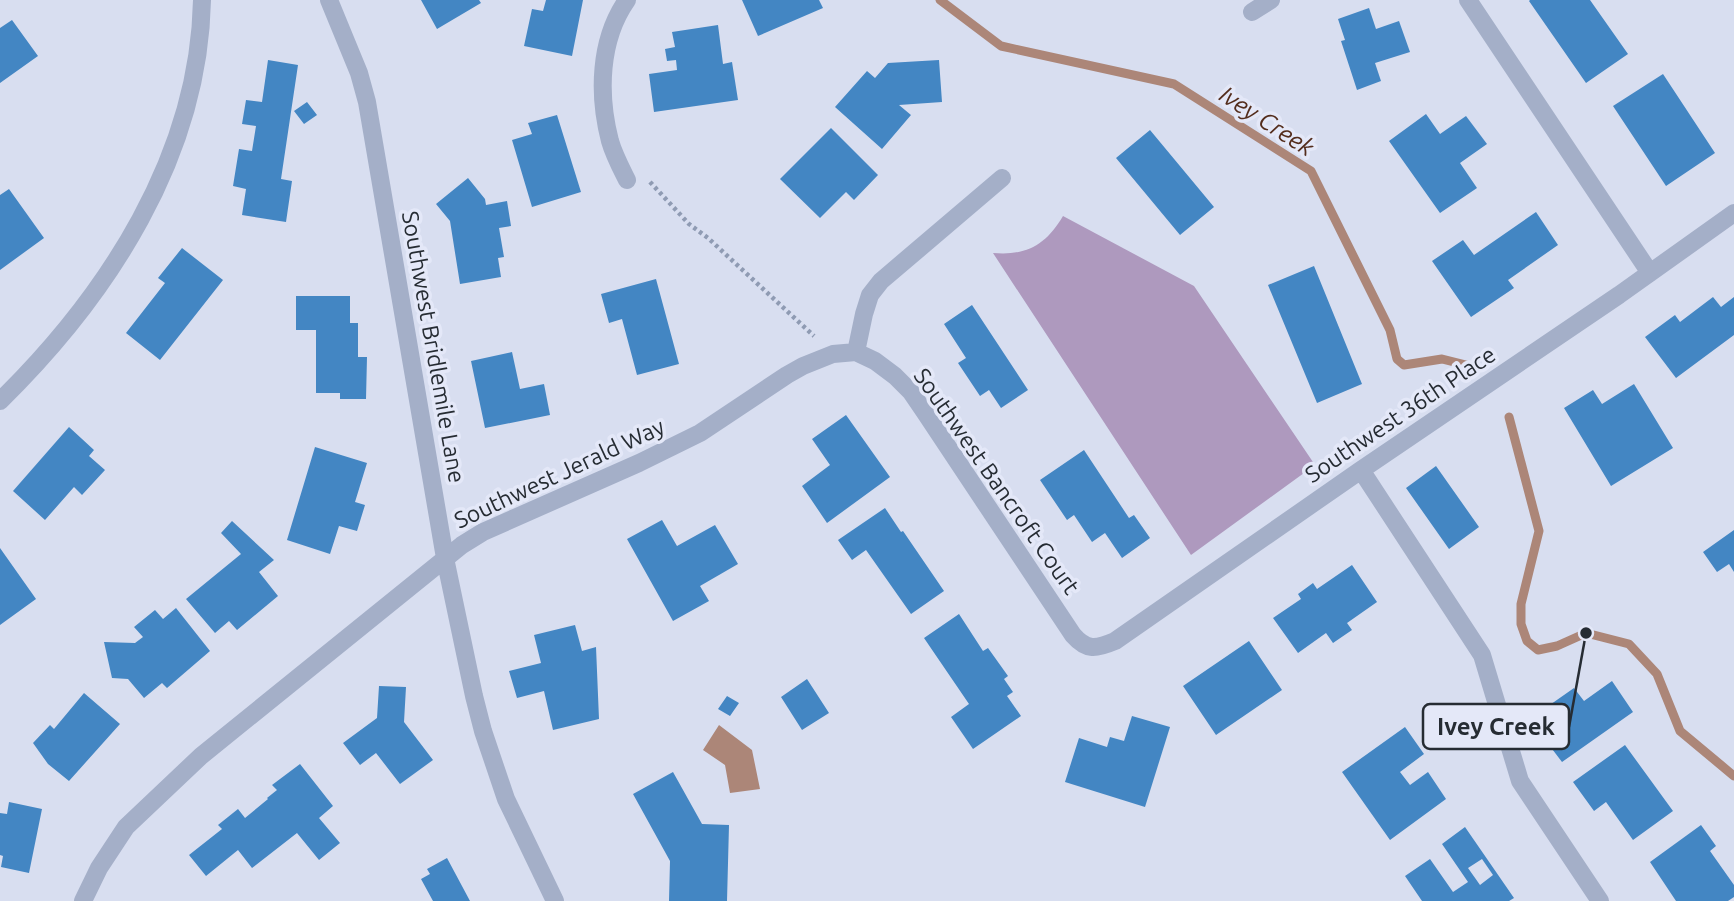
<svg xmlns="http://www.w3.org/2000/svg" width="1734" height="901" viewBox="0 0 1734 901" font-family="Ubuntu,sans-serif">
  <rect width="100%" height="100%" fill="#d8def0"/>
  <path fill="#ae99be" d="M1063,216L1194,286L1315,465L1191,555L993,253C1026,256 1046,245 1063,216Z"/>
  <path fill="#ac8678" d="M719,725L752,750L760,789L730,793L725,765L703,750Z"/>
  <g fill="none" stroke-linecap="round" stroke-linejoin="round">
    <path stroke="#ac8678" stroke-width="9" d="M940,0L1001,46L1174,84L1311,171L1390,330L1397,359L1404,365L1442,359L1474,367
      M1509,417L1539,531L1521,604V624L1527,641L1538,650L1557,646L1586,633L1629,644L1657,674L1680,731L1734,776"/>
  </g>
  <path fill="#4386c3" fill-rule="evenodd" d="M421,0H479L481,3L437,29Z
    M546,0H583L572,56L524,46L532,9L543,11Z
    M742,0H819L823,8L758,36Z
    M1530,0H1590L1628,54L1586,83L1529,1Z
    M1369,8L1376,29L1399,21L1410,52L1375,63L1381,81L1357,90L1341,41L1345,40L1338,19Z
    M12,20L38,56L0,83V28Z
    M718,25L723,64L732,62L738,100L654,112L649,74L677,70L676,60L667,61L665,49L675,47L672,32Z
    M268,60L298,65L281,179L292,181L286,222L242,215L246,189L233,186L239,149L252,151L256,126L242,124L246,100L262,102Z
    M939,60L942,102L899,105L911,115L882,149L835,107L867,71L875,78L888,63Z
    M1663,74L1715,153L1666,186L1613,106Z
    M307,102L317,115L304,124L294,111Z
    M1426,114L1440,134L1466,116L1487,144L1460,163L1477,188L1440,213L1389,141Z
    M557,115L581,192L532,207L512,140L532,134L528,123Z
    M831,128L878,175L854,200L846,192L820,218L780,179Z
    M1150,130L1214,207L1180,235L1116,158Z
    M468,178L485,199L486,205L507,201L511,226L499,228L504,257L498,258L501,277L460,284L450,221L436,204Z
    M9,189L44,238L0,270V195Z
    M1536,212L1558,245L1508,280L1514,288L1471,317L1432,261L1463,240L1474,255Z
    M182,248L223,280L160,360L126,333L165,283L158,278Z
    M1314,266L1362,384L1317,403L1268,285Z
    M656,279L679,364L637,375L622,319L609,323L601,294Z
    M296,296H350V323H358V357H367L366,399H340V393H316V330H296Z
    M1713,297L1721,307L1734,297V335L1676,378L1645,337L1675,315L1680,322Z
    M972,305L1028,390L1001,408L989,390L980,396L958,363L966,358L944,324Z
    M512,352L520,389L544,384L550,415L485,428L471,361Z
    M1634,384L1673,448L1611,486L1564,408L1593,390L1602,404Z
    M846,415L890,477L827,523L802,486L830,465L812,439Z
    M69,427L94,450L89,456L105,470L82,495L74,487L45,520L13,491Z
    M315,447L367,463L355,502L365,505L357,531L339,526L330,554L287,540Z
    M1084,450L1129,518L1134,515L1150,538L1122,558L1105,533L1092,542L1074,515L1067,520L1040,480Z
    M1436,466L1479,527L1449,549L1406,488Z
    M885,508L901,532L903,531L944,591L911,614L866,550L852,560L838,540Z
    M662,520L677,546L715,525L738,564L700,586L709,601L673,621L627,539Z
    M232,521L274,560L259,572L278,596L237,630L229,621L215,633L186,599L241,554L221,533Z
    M1734,530V572L1729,564L1717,572L1703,552Z
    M0,548L36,599L0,625Z
    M1352,565L1377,602L1347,623L1352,630L1333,643L1326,633L1298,653L1273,618L1301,599L1298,594L1313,583L1317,589Z
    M176,608L210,651L167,688L162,683L144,698L128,679L112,678L104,642L135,643L143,637L134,627L155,610L163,619Z
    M959,614L983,651L988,648L1008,676L1004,679L1013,692L1007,696L1021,716L973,749L951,717L969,704L924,638Z
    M575,625L582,651L596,647L599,719L553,730L544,691L517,698L509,671L541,663L534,635Z
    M1249,641L1282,690L1216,735L1183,686Z
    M807,679L829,713L802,730L781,697Z
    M1612,681L1633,712L1562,762L1546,741L1568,725L1563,716L1554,723L1544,709L1574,688L1584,701Z
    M379,686L406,687L404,722L433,760L400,784L376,753L360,765L343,743L377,718Z
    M84,693L120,724L69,781L48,764L33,743L50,725L54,729Z
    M727,696L739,703L730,716L718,709Z
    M1132,716L1170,727L1145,807L1065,782L1079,738L1107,747L1110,737L1124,741Z
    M1405,727L1424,754L1400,772L1410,785L1428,772L1446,799L1390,840L1342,772Z
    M1625,745L1673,811L1633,840L1606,802L1594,811L1573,782Z
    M300,764L333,806L319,818L340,843L319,860L297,833L252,868L238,850L206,876L189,855L222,829L218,825L238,809L245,818L268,799L267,798L277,790L272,785Z
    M673,772L702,824L729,825L727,901H669L670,861L633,794Z
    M9,802L42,809L29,873L1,867L3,856L0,855V813L7,814Z
    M1701,825L1716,846L1710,851L1734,885V897L1728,901H1676L1650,862Z
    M1465,827L1514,898L1509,901H1422L1405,876L1430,859L1453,892L1468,882L1442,844ZM1482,859L1493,875L1480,885L1468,868Z
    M447,858L470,901H433L421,879L430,874L427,869Z"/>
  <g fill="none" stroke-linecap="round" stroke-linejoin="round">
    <path stroke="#8f9bb3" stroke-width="4.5" stroke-dasharray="3.5 3.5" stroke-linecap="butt" d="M650,182L689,224L708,238L814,336"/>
    <path stroke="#a4afc8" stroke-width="18" d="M329,0L359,73L367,102L445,558L474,696L483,731L506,799L555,901
      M1468,0L1650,273
      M1252,12L1271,0
      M627,180C621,168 614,155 610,141C598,95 599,40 627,0
      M856,352L864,314L870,295L881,281L1002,178
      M1361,470L1482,655L1520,781L1600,901
      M83,901L99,868L126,827L201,756L462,545L483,532L639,463L700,433L787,375L803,366L833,354L856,352L875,361L895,376L911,392L926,414L1073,635C1087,651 1096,649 1115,641L1361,470L1619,295L1734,213"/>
    <path stroke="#a4afc8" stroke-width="18" d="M0,401C108,295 199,156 202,0"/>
  </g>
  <g text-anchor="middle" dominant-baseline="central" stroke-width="7" stroke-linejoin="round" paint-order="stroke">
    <g font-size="23" fill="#262c33" stroke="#e4e8f8">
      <text transform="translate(434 347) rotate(80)">Southwest Bridlemile Lane</text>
      <text transform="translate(1400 414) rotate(-34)">Southwest 36th Place</text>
      <text transform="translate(559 473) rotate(-25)">Southwest Jerald Way</text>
      <text transform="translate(997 481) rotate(55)">Southwest Bancroft Court</text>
    </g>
    <g font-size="24" font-style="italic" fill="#532d1d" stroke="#e4e8f8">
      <text transform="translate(1267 121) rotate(33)">Ivey Creek</text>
    </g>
  </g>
  <path fill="none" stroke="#262c33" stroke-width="2.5" d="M1586 633L1569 727"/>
  <circle fill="#262c33" stroke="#e4e8f8" stroke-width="2.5" cx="1586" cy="633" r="7"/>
  <rect fill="#e4e8f8" stroke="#262c33" stroke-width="2.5" x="1423" y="704" width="146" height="45" rx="7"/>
  <g font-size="24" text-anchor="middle" font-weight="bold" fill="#262c33">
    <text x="1496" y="735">Ivey Creek</text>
  </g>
</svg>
